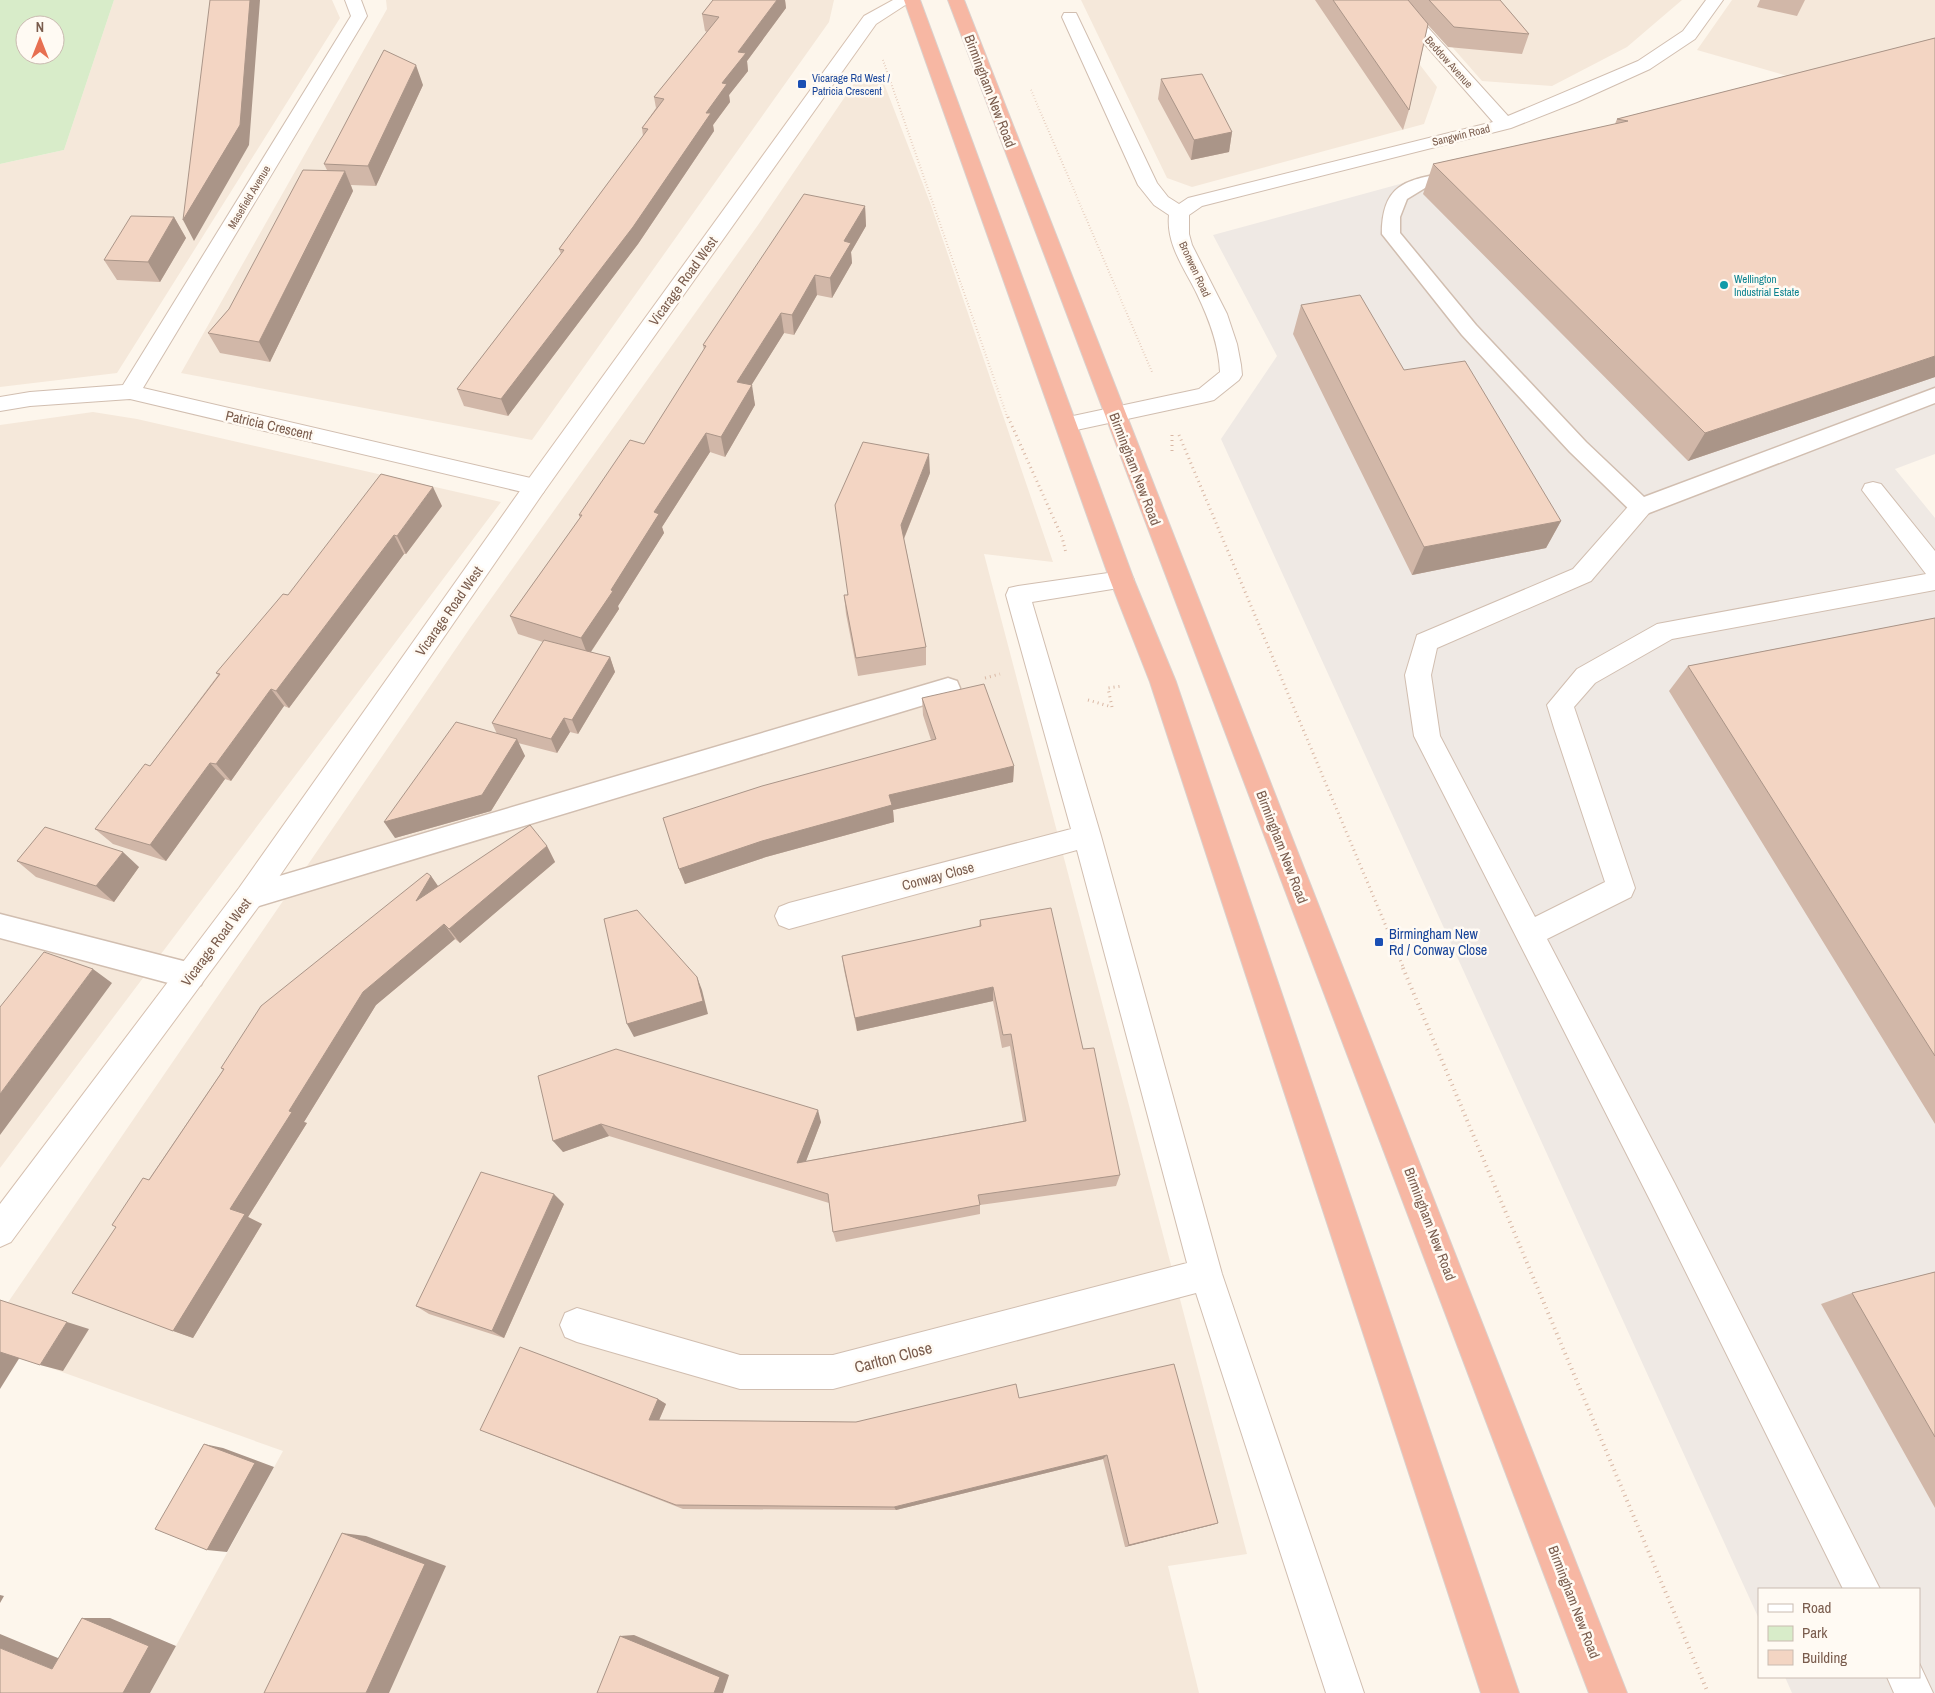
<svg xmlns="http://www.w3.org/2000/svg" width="1935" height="1693" viewBox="0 0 1935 1693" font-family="'Archivo Narrow',sans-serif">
  <rect width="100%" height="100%" fill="#fdf6ec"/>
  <path fill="#f5e8da" d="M114,0H332L340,18L117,373L0,387V164L64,150Z
    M386,0H834L829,22L532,440L181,373L387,9Z
    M1081,0H1370L1437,87L1424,124L1192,187L1167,178Z
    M1411,0H1682L1627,47L1552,86L1482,81Z
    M1732,0H1935V38L1791,77L1697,50Z
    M869,78L883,81L931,205L1053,562L984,554L1247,1554L1168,1566L1199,1693H150L283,1451L20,1357L0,1314L470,628L758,225L855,82Z
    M93,412L137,419L501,502L0,1168V425Z"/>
  <path fill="#efe9e4" d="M1935,38V454L1895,469L1935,518V1693H1792L1785,1677H1919V1589H1759V1619L1221,439L1277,356L1213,235Z"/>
  <path fill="#d8ecc9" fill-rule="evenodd" d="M0,0H114L64,150L0,164ZM25,25H55V55H25Z"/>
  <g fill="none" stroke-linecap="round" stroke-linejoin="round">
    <g stroke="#d1beb0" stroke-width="3">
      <path id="lane" d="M1460,170L1466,171L1469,175L1466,179L1425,188L1407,199L1400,217V233L1476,325L1586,442L1644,497L1935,388V403L1649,513L1641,515L1633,513L1570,452L1462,335L1382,234C1382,177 1414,180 1460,170Z
        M948,678L957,681L960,688L957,695L249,909L240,905L236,897L240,889L249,885Z
        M0,914L191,963L201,967L205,976L201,985L191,989L0,938Z"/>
    </g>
    <g stroke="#d1beb0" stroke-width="2">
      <path id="street" d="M345,0H361L367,16L143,388L535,479L543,481L546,487L543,493L535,495L130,399L30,406L0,411V397L30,392L123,385L351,16Z
        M1386,0H1403L1508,116L1638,61L1683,31L1706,0H1723L1695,39L1650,69L1577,102L1511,128L1202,206L1189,215V234L1192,245L1227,314L1237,344L1241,365L1242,375L1239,380L1214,400L1206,402L1067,432L1059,429L1056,424L1059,419L1199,389L1220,372C1219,345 1209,319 1197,294C1185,269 1166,245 1169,215L1154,205L1138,185L1062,17L1064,13H1076L1078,17L1157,183L1168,197L1179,204L1188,198L1493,122Z
        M1873,482L1881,484L1935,551V590L1672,639L1595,683L1574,707L1635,888L1631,897L1547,939L1674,1182L1880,1589H1843L1652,1204L1414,736L1405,675L1417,635L1573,569L1633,501L1641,499L1649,501L1653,507L1649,513L1591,581L1437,648L1431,675L1440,736L1535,917L1605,882L1554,728L1547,705L1577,669L1657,624L1926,574L1862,490L1865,484Z
        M1122,571L1131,574L1134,580L1131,586L1032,602L1101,836L1222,1274L1364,1693H1326L1196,1293L833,1389H740L577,1342L565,1337L560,1325L565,1313L577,1308L740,1355H833L1187,1263L1077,850L789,929L779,925L775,916L779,907L789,903L1071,829L1006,595L1009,588L1018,586Z
        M1919,1663L1933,1693H1894L1887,1677H1919Z"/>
    </g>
    <g stroke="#d6c0b0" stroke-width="2">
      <path id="secondary" d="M893,0H913L876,24L543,493L259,906L11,1242L0,1247V1204L239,888L527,481L864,16Z"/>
    </g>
    <g stroke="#dad1cd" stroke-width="2">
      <path id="highway" d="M904,0H920L1134,580L1176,682L1519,1693H1481L1150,682L1110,580Z
        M948,0H964L1627,1693H1589Z"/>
    </g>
    <path stroke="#d9b8a5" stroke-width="2" stroke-dasharray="0.5 2.5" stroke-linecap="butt" d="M883,60L1008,419
      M1031,90L1152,372"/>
    <path stroke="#d9b8a5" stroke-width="3" stroke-dasharray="1 4" stroke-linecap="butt" d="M1008,417L1062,537L1066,553
      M1172,435V454
      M1179,435L1404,969
      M985,678L1000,674
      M1088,700L1112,707L1108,688L1122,686"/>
    <path stroke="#d9b8a5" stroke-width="4" stroke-dasharray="1 4.5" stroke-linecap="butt" d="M1403,968L1708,1693"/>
    <use href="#lane" fill="#fff" fill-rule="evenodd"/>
    <use href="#street" fill="#fff" fill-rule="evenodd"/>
    <use href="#secondary" fill="#fff" fill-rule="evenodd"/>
    <use href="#highway" fill="#f7b7a3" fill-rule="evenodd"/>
  </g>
  <path fill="#d1b7a8" d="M713,0H785L786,8L747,61L748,71L729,95L730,102L713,125L714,131L638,244L508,416L464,406L457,389L561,254L559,249L643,136L642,128L656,108L654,97L707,32L705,31L702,14Z
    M1315,0H1500L1529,34L1522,54L1448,47L1428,25L1409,110L1403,130Z
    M1760,0H1805L1797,16L1757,7Z
    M1935,38V377L1688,461L1423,194L1433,164L1615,124L1617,119Z
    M1161,79L1232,132L1229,152L1191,160L1158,99Z
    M423,85L376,186L351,185L353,191L270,362L220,353L208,333L229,309L327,170L324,164Z
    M865,206L866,226L851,252L852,263L832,298L817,295L794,335L784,333L751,385L755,405L725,457L710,452L662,527L664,533L618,606L619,609L591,652L610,657L615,672L578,734L570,732L557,753L518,743L525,756L491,811L395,838L497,734L492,723L543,642L518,634L510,616L580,518L579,515L644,444L704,350L703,345Z
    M174,217L186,238L160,282L117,280L104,260Z
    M1301,305L1561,521L1546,548L1412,575L1293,334Z
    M930,473L904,539L926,647V665L858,676L846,614L844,595H847Z
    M442,506L406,554H404L289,708L284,706L231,781L225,779L166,861L113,844L95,829L150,766L218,675L216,673L288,595Z
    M1935,618V1124L1669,691L1688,666Z
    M922,698L1014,766L1013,782L893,810L894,822L766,857L685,884L679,869L931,740L923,715Z
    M547,846L555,862L460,943L455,939L376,1005L304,1122L307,1123L248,1217L262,1224L193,1338L72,1293L223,1070L221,1068L431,876L438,886Z
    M17,861L139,867L114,902L36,877Z
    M980,920L1083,1049L1120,1175L1116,1186L980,1205V1214L836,1242L833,1232L829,1203L609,1136L563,1152L538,1076L821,1122L806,1161L1023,1121L1010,1046L1002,1048L993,1001L857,1031L844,970L842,956L979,927Z
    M564,1204L504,1338L429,1314L416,1306Z
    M1935,1272V1508L1821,1304L1852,1293Z
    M1019,1398L1218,1523L1212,1525L1125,1547L1103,1459L896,1510L683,1509L480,1430L658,1399L666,1404L659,1420L856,1422Z"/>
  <path fill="#aa9588" d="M250,0H260L249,145L194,241L183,220Z
    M777,0H785L786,8L747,61L748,71L729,95L730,102L713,125L714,131L638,244L508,416L501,399L706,113L722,83L738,52Z
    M416,65L423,85L376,186L368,166Z
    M1232,132L1229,152L1191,160L1194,140Z
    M345,171L353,191L270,362L259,342Z
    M865,206L866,226L851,252L852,263L832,298L830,278L844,241Z
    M174,217L186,238L160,282L148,262Z
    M815,275L817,295L794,335L792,315Z
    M781,313L784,333L741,402L737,382Z
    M1935,356V377L1688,461L1705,433Z
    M752,385L755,405L725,457L721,437Z
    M706,433L710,452L662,527L664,533L618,606L619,609L588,656L581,638L611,590L654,512Z
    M929,454L930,473L902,543L901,525Z
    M433,487L442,506L406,554L397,536Z
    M1561,521L1546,548L1412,575L1424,547Z
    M394,535L404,554L289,708L276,691Z
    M610,657L615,672L578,734L572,720Z
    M271,689L284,706L231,781L216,764Z
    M564,718L570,732L557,753L551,739Z
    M517,739L525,756L491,811L395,838L384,822Z
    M210,763L225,779L166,861L150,845Z
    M1014,766L1013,782L893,810L894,822L766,857L685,884L679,869L889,795Z
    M547,846L555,862L460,943L449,929Z
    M123,852L139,867L114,902L96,886Z
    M431,876L442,892L416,901Z
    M444,924L455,939L376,1005L304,1122L307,1123L248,1217L262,1224L193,1338L173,1331L230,1209L289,1111L363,992Z
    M93,969L112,983L0,1135V1094Z
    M697,977L702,990L708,1014L634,1037L627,1024Z
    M993,987V1001L857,1031L855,1018Z
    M818,1110L821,1122L801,1174L797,1163Z
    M601,1124L609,1136L563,1152L553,1141Z
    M554,1194L564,1204L504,1338L492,1331Z
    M67,1322L89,1329L63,1371L40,1365Z
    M0,1351L20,1357L0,1389Z
    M658,1399L666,1404L657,1425L649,1420Z
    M204,1444L223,1448L274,1467L227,1552L207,1550Z
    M1107,1455L1103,1459L896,1510L894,1507Z
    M1218,1523L1212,1525L1125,1547L1129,1545Z
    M342,1533L366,1536L446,1566L389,1693H366Z
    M0,1595L4,1596L0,1603Z
    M82,1618H110L176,1646L150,1693H123Z
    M0,1634L82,1668L52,1669L0,1648Z
    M634,1635L729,1675L723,1693H714L620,1636Z"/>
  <path fill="#f3d5c3" stroke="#aa9588" d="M210,0H250L240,125L183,220Z
    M713,0H777L738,52L746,53L722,83L727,84L706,113H711L633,227L501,399L457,389L564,250L559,249L648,129L642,128L664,99L654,97L719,17L702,14Z
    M1333,0H1408L1428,24L1409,110Z
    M1429,0H1500L1529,34L1454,27Z
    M1935,38V356L1705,433L1433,164L1628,121L1617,119Z
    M384,50L416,65L368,166L324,164Z
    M1202,74L1232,132L1194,140L1161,79Z
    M303,170L345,171L259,342L208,333L229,309Z
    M804,194L865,206L844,241L851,243L830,278L815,275L792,315L781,313L737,382L752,385L721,437L706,433L654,512L659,514L611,590L613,591L581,638L510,616L582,515H579L630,440L644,444L706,346L703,345Z
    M131,216L174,217L148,262L104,260Z
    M1360,295L1404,370L1465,361L1561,521L1424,547L1301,305Z
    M863,442L929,454L901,525L926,647L856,658L844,595H848L835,505Z
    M381,474L433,487L397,536L394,535L276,691L271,689L216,764L210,763L150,845L95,829L145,764L150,766L220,674L216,673L283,594L288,595Z
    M1935,618V1056L1688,666Z
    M544,640L610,657L572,720L564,718L551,739L492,723Z
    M984,684L1014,766L889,795L892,805L762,841L679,869L663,818L762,786L936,739L922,698Z
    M456,722L517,739L482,795L384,822Z
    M530,825L547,846L449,929L444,924L363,992L289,1111L292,1112L230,1209L245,1214L173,1331L72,1293L116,1227L112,1225L143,1178L149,1180L224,1069L221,1068L261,1006L427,873L431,876L416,901Z
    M45,827L123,852L96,886L17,861Z
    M1051,908L1083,1049L1094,1048L1120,1175L978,1195L980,1205L833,1232L828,1194L601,1124L553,1141L538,1076L616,1049L818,1110L797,1163L1026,1121L1011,1034L1003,1035L993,987L855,1018L842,956L981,926L980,920Z
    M637,910L697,977L703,1001L627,1024L604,919Z
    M44,952L93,969L0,1094V1007Z
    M481,1172L554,1194L492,1331L416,1306Z
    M1935,1272V1437L1852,1293Z
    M0,1300L67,1322L40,1365L0,1352Z
    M520,1347L658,1399L649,1420L856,1422L1016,1384L1019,1398L1174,1364L1218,1523L1129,1545L1107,1455L894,1507L676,1505L480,1430Z
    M204,1444L255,1463L207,1550L155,1529Z
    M342,1533L425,1564L366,1693H264Z
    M82,1618L149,1646L123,1693H0V1648L52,1669Z
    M620,1636L720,1677L714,1693H597Z"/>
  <g fill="#1a4fb4" stroke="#fffaf3" stroke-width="2">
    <rect x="797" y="79" width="10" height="10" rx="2.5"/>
    <rect x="1374" y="937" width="10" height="10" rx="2.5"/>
  </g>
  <circle fill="#0f9aa8" stroke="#fffaf3" stroke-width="2" cx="1724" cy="285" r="5"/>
  <g text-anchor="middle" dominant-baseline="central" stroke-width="5" stroke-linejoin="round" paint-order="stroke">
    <g font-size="11" fill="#7a5c4d" stroke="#fffaf3">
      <text transform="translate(1449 62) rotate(48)">Beddow Avenue</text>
      <text transform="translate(1461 135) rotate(-14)">Sangwin Road</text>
      <text transform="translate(249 197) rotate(-59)">Masefield Avenue</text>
      <text transform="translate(1195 269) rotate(65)">Bronwen Road</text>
    </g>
    <g font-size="11" fill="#164399" stroke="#fffaf3" text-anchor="start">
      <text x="812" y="78">Vicarage Rd West /<tspan x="812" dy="13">Patricia Crescent</tspan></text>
    </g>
    <g font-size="11" fill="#0d838f" stroke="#fffaf3" text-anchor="start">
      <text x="1734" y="279">Wellington<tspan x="1734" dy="13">Industrial Estate</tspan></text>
    </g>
    <g font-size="14" fill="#7a5c4d" stroke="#fffaf3">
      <text transform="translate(990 91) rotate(69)">Birmingham New Road</text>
      <text transform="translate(683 281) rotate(-54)">Vicarage Road West</text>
      <text transform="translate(269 425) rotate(13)">Patricia Crescent</text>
      <text transform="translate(1135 469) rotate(69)">Birmingham New Road</text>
      <text transform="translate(449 611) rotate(-55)">Vicarage Road West</text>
      <text transform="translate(1282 847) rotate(69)">Birmingham New Road</text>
      <text transform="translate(938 876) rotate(-15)">Conway Close</text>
      <text transform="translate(216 942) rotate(-53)">Vicarage Road West</text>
      <text transform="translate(1430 1224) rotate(69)">Birmingham New Road</text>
      <text transform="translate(1574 1602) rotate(69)">Birmingham New Road</text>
    </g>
    <g font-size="14" fill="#164399" stroke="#fffaf3" text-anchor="start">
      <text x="1389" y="934">Birmingham New<tspan x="1389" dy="16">Rd / Conway Close</tspan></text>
    </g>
    <g font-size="16" fill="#7a5c4d" stroke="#fffaf3">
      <text transform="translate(893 1357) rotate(-15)">Carlton Close</text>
    </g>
  </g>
  <rect x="1758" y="1588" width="162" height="90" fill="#fffaf3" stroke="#cabbb1"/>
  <rect x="1768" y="1604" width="25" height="8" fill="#ffffff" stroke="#cabbb1"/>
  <text x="1802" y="1613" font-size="15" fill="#7a5c4d">Road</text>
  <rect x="1768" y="1626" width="25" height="15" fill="#d8ecc9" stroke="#cabbb1"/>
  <text x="1802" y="1638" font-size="15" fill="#7a5c4d">Park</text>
  <rect x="1768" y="1650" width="25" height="15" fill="#f3d5c3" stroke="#cabbb1"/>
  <text x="1802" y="1663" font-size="15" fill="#7a5c4d">Building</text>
  <g transform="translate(40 40)"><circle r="24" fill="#fffaf3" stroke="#cabbb1"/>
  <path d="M0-4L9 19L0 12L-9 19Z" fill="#e76f51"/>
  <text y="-8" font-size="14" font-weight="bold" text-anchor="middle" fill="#7a5c4d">N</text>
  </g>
</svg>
